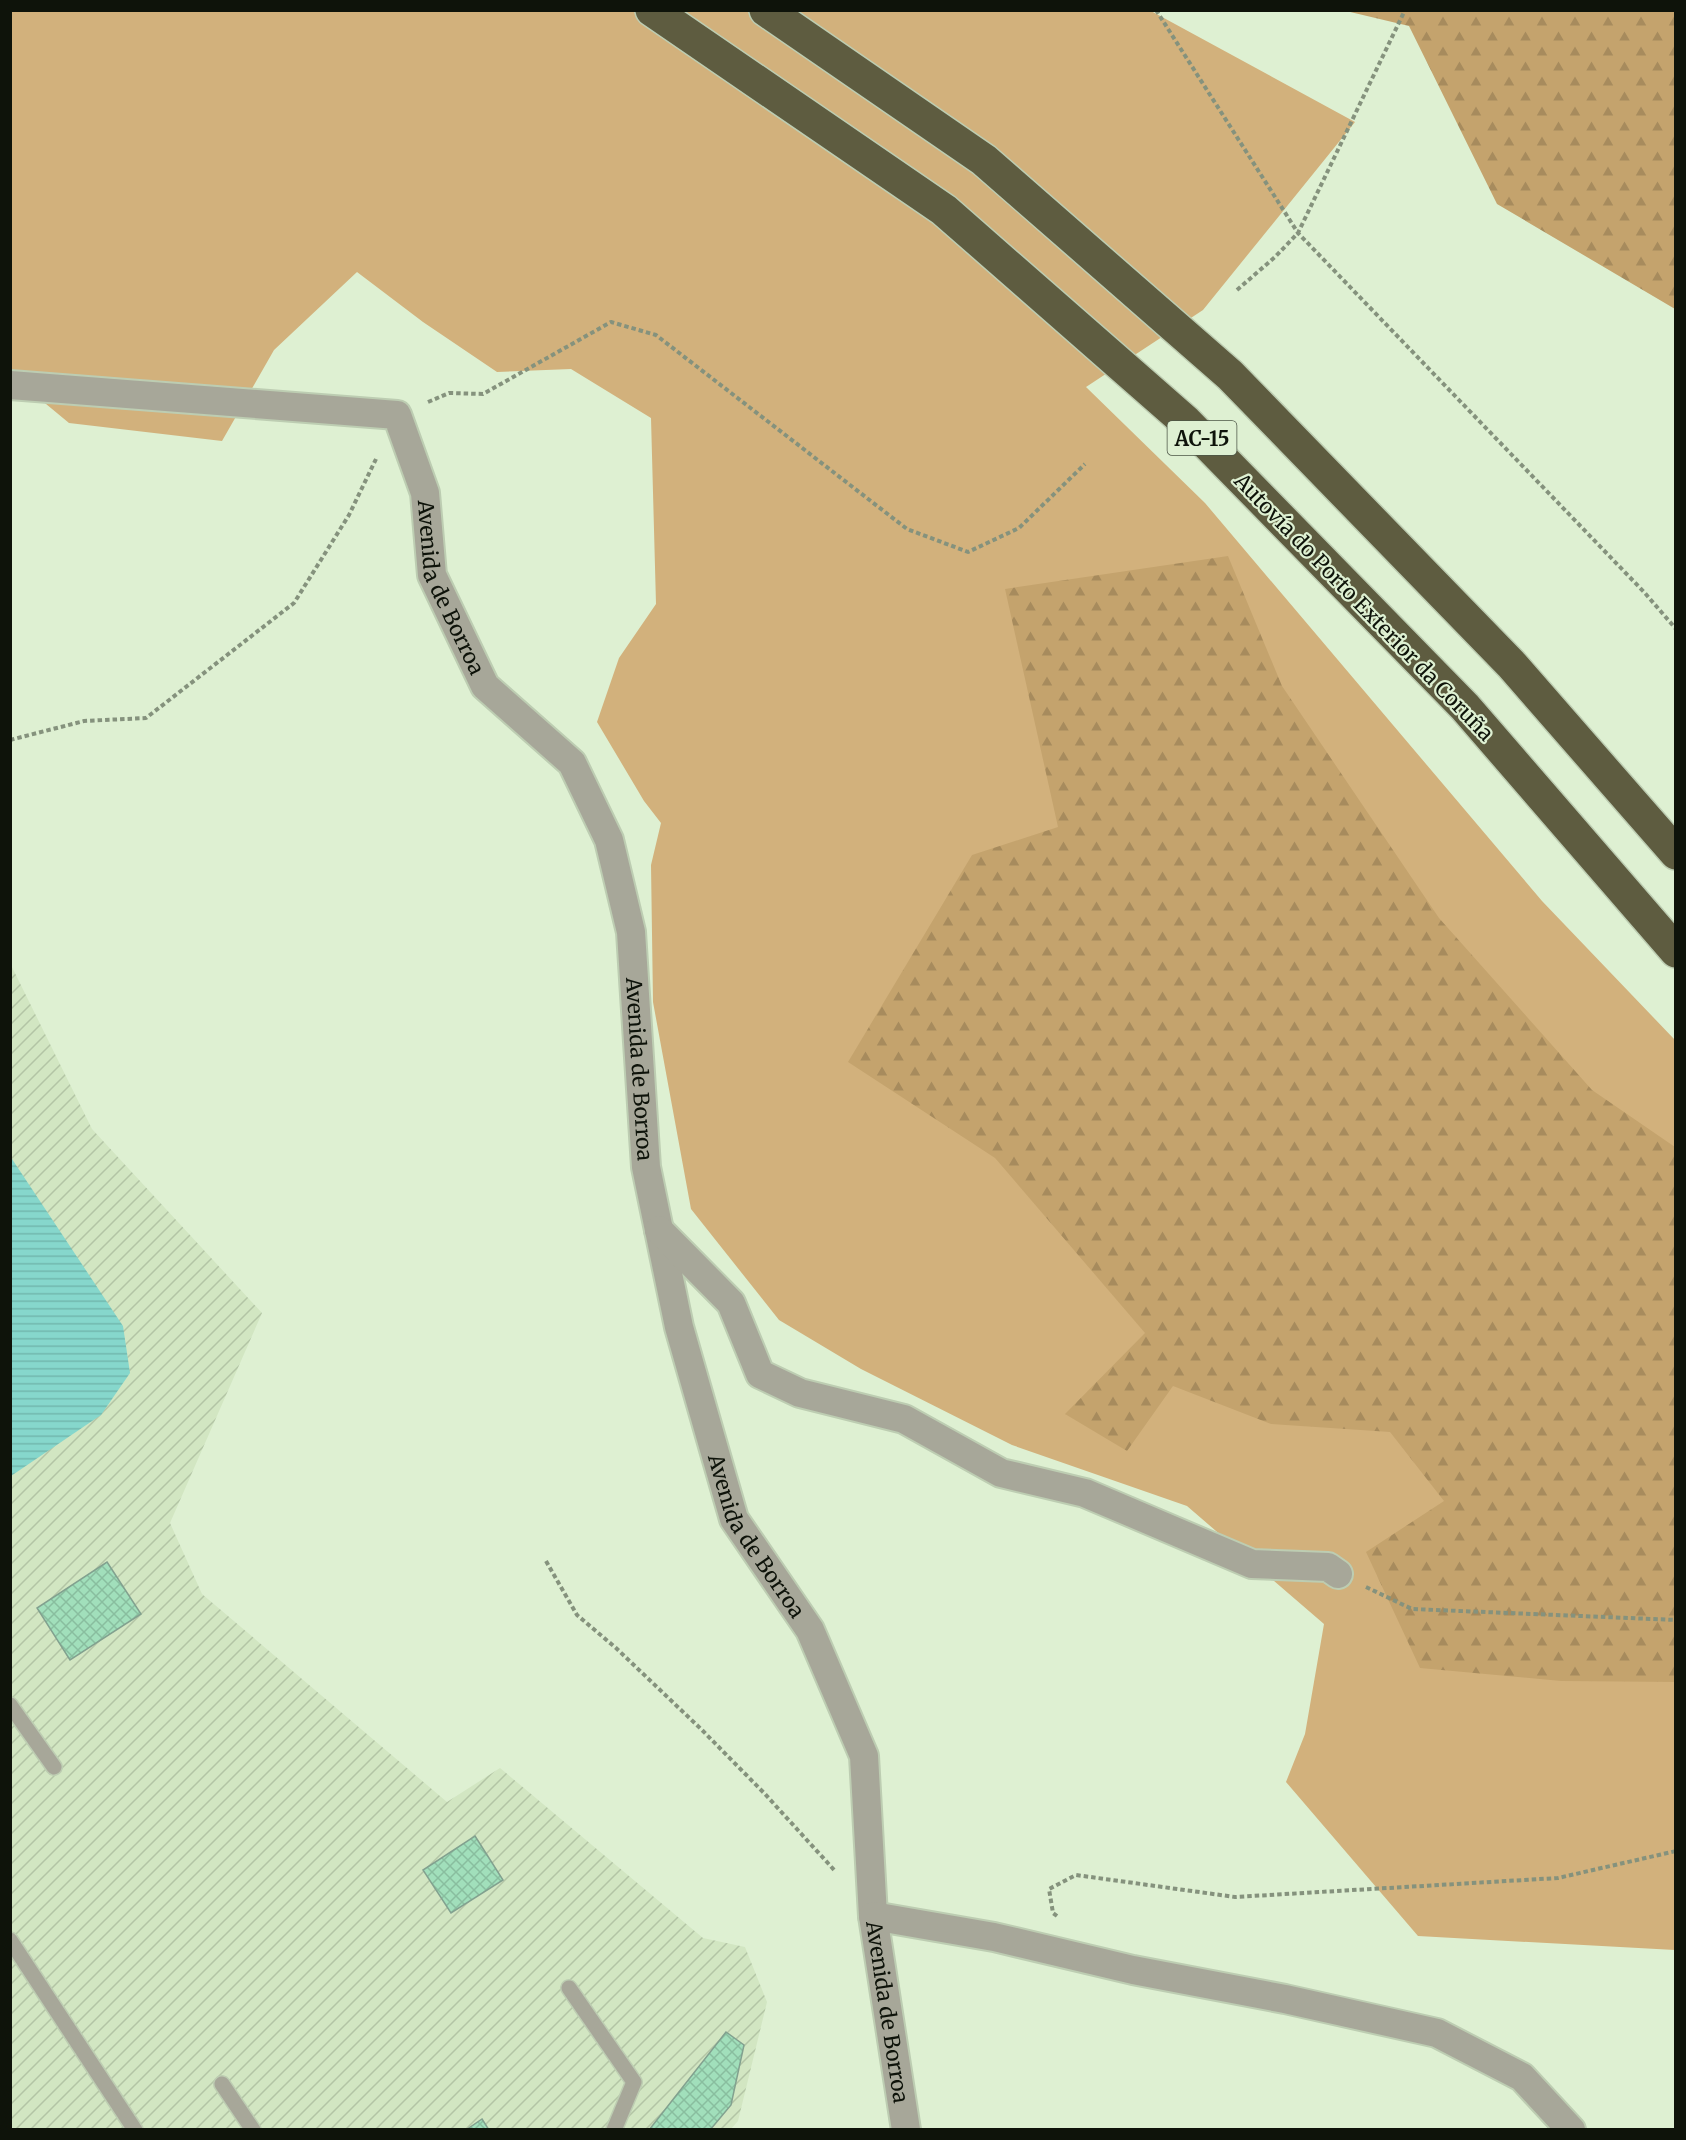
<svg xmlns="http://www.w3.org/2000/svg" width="1686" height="2140" viewBox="0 0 1686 2140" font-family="Merriweather,serif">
  <defs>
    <pattern id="industrial-furrows" width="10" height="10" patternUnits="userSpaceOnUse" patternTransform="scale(1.5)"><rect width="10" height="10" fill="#d2e6c2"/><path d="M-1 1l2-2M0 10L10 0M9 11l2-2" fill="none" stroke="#b3c4a5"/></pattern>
    <pattern id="forest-firs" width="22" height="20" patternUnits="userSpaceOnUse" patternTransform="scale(1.5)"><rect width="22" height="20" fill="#c4a36d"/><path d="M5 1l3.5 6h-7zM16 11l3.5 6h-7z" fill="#a78b5d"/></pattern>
    <pattern id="water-rules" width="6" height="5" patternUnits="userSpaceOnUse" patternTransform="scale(1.5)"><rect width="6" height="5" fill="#86d7cc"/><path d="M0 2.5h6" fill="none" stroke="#72b8ae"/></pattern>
    <pattern id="building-cross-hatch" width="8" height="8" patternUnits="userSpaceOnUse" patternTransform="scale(1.5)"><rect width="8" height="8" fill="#a1dfbb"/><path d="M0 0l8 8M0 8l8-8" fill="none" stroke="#89be9f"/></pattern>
  </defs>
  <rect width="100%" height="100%" fill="#def0d2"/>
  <path fill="url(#industrial-furrows)" d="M10,963L92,1129L262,1313L170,1523L202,1594L447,1802L500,1768L703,1938L745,1947L767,2002L738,2121L731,2129H11Z"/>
  <path fill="#d2b17c" d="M10,11H1151L1355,122L1203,310L1086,387L1205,503L1542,901L1675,1040V1950L1418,1936L1286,1782L1305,1734L1324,1624L1187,1506L1012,1445L861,1369L779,1320L691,1209L653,1002L651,865L661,823L644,801L597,722L619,658L656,604L651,418L571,369L497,372L423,322L357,272L274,350L222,441L69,423L11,375Z"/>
  <path fill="url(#forest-firs)" d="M1346,11H1675V309L1497,204L1409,26Z
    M1228,556L1282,686L1439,918L1592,1090L1675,1147V1682L1561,1681L1420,1668L1366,1552L1444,1501L1390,1432L1271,1424L1173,1386L1127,1451L1065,1414L1145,1333L995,1158L848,1062L972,855L1058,827L1005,589Z"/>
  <path fill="url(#water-rules)" d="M10,1156L123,1326L130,1373L101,1415L11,1476Z"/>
  <path fill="url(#building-cross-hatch)" stroke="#82a18f" stroke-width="1.5" d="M107,1562L141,1614L70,1660L37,1608Z
    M475,1836L503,1880L451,1913L423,1870Z
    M726,2032L744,2045L731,2105L710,2130H649Z
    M482,2119L489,2130H466Z"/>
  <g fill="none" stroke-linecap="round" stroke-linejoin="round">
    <g stroke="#bdcdb2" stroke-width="18">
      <path id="service" d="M10,1705L54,1767
        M10,1940L135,2130
        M569,1988L634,2082L614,2130
        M222,2084L253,2130"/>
    </g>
    <g stroke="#bdcdb2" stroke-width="32">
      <g id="minor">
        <path id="s1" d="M10,385L397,415L425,493L432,575L485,686L572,763L609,840L631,932L646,1167L679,1327L734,1519L810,1630L864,1756L873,1916L906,2130"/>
        <path d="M659,1230L731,1303L760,1374L800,1393L904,1419L1001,1473L1085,1493L1252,1564L1328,1567L1338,1574"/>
        <path d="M873,1916L994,1937L1133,1970L1285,1999L1437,2033L1522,2077L1571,2130"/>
      </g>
    </g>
    <g stroke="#bdcdb2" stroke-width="36">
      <path id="motorway" d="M652,10L944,210L1186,422L1465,707L1676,951
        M766,10L984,160L1230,375L1511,664L1676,853"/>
    </g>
    <path stroke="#85927d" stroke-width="4" stroke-dasharray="4.5 3" stroke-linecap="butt" d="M1156,10L1298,233L1644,592L1676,629
      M1237,290L1275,257L1298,233L1405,10
      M428,402L449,393L483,394L611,322L656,335L907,529L968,552L1019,528L1085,464
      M10,740L84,721L146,718L294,603L349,515L376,459
      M546,1561L577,1615L616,1648L701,1729L765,1794L836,1872
      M1366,1587L1412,1609L1676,1620
      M1057,1916L1053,1913L1049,1889L1076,1875L1235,1897L1558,1878L1676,1851"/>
    <use href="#service" stroke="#a7a799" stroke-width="15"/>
    <use href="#minor" stroke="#a7a799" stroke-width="28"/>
    <use href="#motorway" stroke="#5e5c40" stroke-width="33"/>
  </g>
  <g text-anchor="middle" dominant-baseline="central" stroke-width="4.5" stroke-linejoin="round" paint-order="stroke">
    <rect fill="#def0d2" stroke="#4c5546" stroke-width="1.5" x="1167.5" y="421" width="69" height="34" rx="4.5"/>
    <g font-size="20" font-weight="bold" fill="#0e130a">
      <text x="1202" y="438">AC-15</text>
    </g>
    <g font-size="21" fill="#0e130a" stroke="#def0d2">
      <text stroke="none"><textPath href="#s1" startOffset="570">Avenida de Borroa</textPath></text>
      <text transform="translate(1364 607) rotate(46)">Autovía do Porto Exterior da Coruña</text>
      <text stroke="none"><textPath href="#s1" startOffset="1110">Avenida de Borroa</textPath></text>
      <text stroke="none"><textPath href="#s1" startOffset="1596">Avenida de Borroa</textPath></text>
      <text stroke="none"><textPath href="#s1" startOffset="2100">Avenida de Borroa</textPath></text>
    </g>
  </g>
  <rect width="1686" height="2140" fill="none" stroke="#0e130a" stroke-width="24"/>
</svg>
